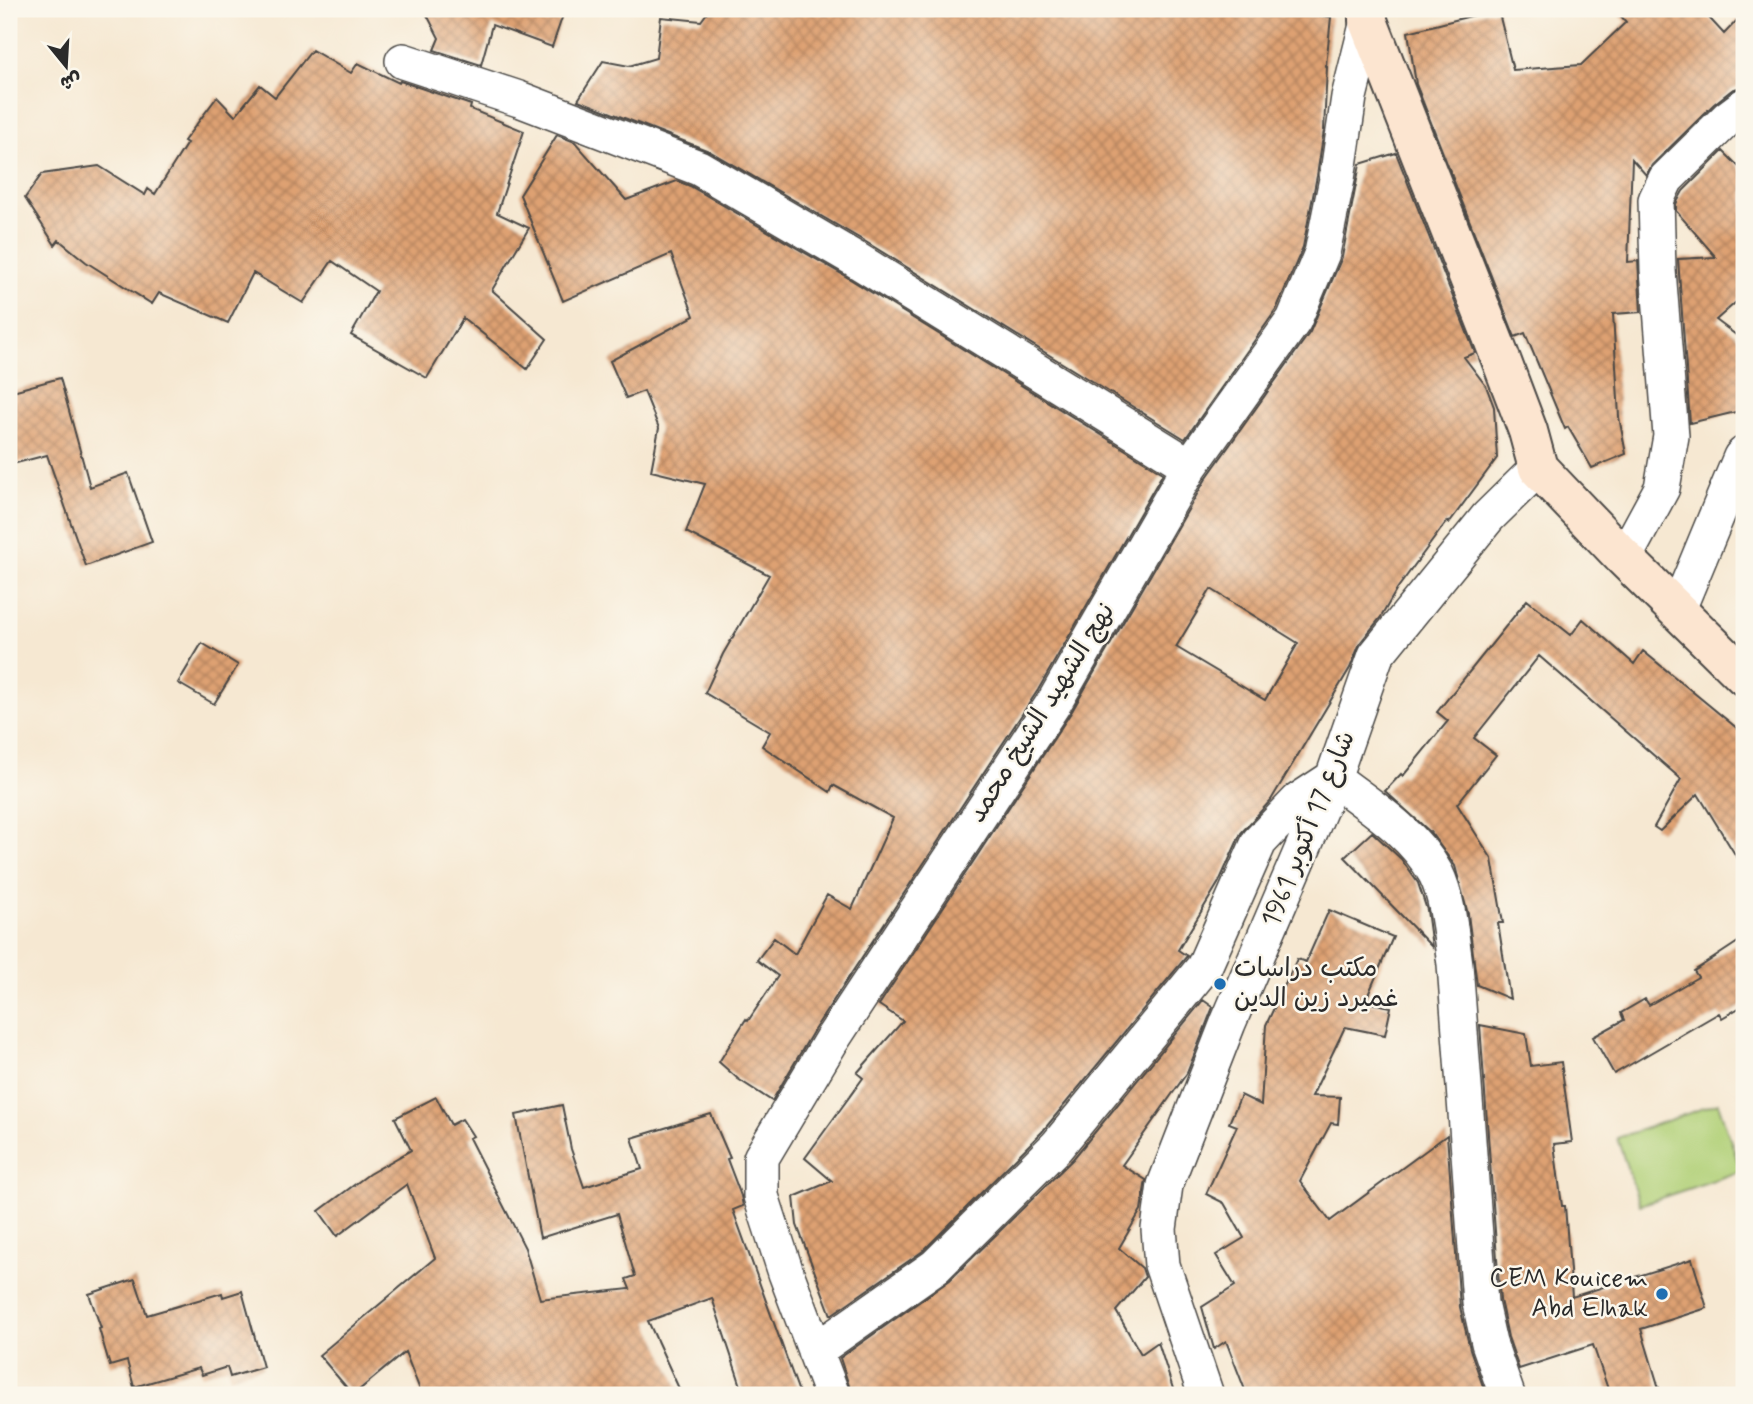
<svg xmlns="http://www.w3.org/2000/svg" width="1753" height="1404" viewBox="0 0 1753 1404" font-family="Mynerve,'Playpen Sans Arabic',sans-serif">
  <defs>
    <pattern id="building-cross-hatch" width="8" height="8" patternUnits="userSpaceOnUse" patternTransform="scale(1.75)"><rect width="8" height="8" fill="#dea172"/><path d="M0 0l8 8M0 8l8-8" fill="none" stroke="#b4835e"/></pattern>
  </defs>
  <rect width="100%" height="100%" fill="#fbf7ec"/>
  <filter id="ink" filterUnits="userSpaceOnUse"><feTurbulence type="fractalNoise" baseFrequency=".0143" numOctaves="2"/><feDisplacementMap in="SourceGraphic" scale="14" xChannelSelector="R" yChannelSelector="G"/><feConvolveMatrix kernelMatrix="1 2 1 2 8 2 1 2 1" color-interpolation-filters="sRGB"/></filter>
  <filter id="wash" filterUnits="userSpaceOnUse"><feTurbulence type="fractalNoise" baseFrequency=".00686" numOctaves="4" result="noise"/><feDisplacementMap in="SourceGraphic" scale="28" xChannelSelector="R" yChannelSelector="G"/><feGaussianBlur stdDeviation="1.57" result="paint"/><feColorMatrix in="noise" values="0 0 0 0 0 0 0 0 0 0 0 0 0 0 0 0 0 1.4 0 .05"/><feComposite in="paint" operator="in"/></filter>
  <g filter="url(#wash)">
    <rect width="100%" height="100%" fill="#f6e8d2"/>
    <path fill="#b1d077" stroke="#6e7e51" stroke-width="2" d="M1718,1103L1741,1171L1640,1205L1617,1138Z"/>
    <g id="blocks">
      <path fill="url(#building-cross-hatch)" fill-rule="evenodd" d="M424,9H565L552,47L492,25L481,65L434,50L439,38Z
        M710,9H1279L1331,17L1326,66L1327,67L1324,130L1317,176L1303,247L1276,310L1185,439L866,242L709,151L578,100L603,61L629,66L656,58L661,17L701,21Z
        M1498,9L1513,70L1581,65L1626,22L1615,9H1701L1724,34L1744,13V86L1732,90L1714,104L1652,165L1646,175L1632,159L1628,262L1638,261L1641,312L1613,314L1619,417L1626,454L1592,468L1568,427L1565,429L1525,333L1515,337L1416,84L1408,32Z
        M312,50L351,73L358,63L399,83L400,81L471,105L470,109L524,131L497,213L529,228L492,290L547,339L527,369L463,318L427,378L351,335L376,291L332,261L303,303L253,273L228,323L159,293L152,304L86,262L59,240L55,245L25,198L42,174L99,166L145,195L148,189L155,194L187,143L184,141L217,97L235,116L260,85L275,97Z
        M557,135L575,142L626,200L677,181L690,186L845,276L1163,473L1038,690L814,1030L772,1101L738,1079L719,1062L746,1019L748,1021L778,976L757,960L774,938L795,954L827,895L852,909L893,818L833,785L830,792L762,746L770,732L705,693L723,654L769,575L686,532L705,484L651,471L659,428L644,391L626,398L610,361L694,316L671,254L563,301L520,195Z
        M1723,151L1744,172V295L1716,320L1744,341V410L1690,423L1678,259L1716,257L1676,211V204L1683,191Z
        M1396,153L1475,353L1464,357L1486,386L1494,407L1497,458L1449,523L1447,521L1397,589L1381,617L1360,643L1350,668L1271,800L1241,833L1219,882L1178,950L1187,956L1042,1132L923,1251L831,1315L797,1225L794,1197L832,1181L805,1158L863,1078L857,1073L903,1021L879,1005L1072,711L1207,477L1310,332L1342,257L1360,164ZM1211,589L1298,643L1265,700L1176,647Z
        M60,378L90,487L128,473L152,542L86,566L47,455L9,465V392Z
        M1527,600L1571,635L1583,619L1634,664L1643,651L1744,734V869L1698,794L1660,831L1654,827L1681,779L1539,656L1474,738L1496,755L1457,804L1492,859L1503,923H1498L1510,999L1477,985L1468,914L1455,866L1430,832L1385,791L1401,774L1403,776L1448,721L1437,712Z
        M202,643L238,665L214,704L178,683Z
        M1372,832L1401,859L1418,883L1427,910L1432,947L1345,857Z
        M1329,910L1393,937L1365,1002L1391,1007L1385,1035L1345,1027L1312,1096L1340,1097L1338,1124L1331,1123L1300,1181L1330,1221L1447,1135L1460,1307L1470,1349L1486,1395H1247L1226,1341L1214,1349L1202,1307L1235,1286L1216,1255L1244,1238L1224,1203L1206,1194L1237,1126L1229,1123L1241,1095L1261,1105L1266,1025L1297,959L1306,962Z
        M1744,938V1005L1722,1018L1719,1013L1614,1074L1593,1037L1624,1020L1621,1013L1645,999L1649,1005L1698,977L1694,971Z
        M1203,1000L1213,1007L1187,1073L1122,1165L1146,1180L1141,1210L1119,1248L1142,1268L1145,1277L1116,1311L1141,1354L1158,1342L1175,1395H852L840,1358L950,1280L1073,1159Z
        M1480,1025L1526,1034L1531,1066L1561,1062L1572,1142L1554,1144L1562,1206H1565L1572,1297L1692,1259L1707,1308L1641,1329L1661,1395H1610L1593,1345L1519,1369L1508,1337L1500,1300Z
        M436,1097L451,1125L462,1119L473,1136L469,1138L525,1248L540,1299L630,1289L626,1279L635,1276L617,1214L540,1238L516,1115L562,1105L571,1149L584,1187L642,1169L632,1138L711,1114L730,1158L727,1159L741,1196L743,1206L733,1210L800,1395H744L712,1298L648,1321L682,1395H422L405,1352L353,1395L319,1355L435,1258L407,1184L337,1236L319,1211L369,1174L411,1150L395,1118Z
        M135,1279L147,1315L222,1293L223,1297L242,1291L263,1367L230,1377L227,1367L202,1375L199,1368L134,1387L127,1361L110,1366L99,1329L101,1328L89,1294Z"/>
    </g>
  </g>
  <g filter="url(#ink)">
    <use href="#blocks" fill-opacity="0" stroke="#494744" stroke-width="2"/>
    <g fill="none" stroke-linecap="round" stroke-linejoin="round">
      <g stroke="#494744" stroke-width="38">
        <path id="street" d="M403,61L519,99L699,168L855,259L1190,466
          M1624,558L1662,488L1671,436L1658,270L1656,200L1666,179L1728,118L1744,106
          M1678,609L1741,457L1744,454
          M815,1351L936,1266L1057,1146L1204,967L1259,842L1298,801L1333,778C1369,805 1414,833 1436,874C1448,898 1451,937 1455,964L1480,1303L1489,1343L1507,1395
          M832,1395L786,1273L761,1196V1158L831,1041L1055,701L1190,466L1294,320L1322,253L1337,179L1349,97L1368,21
          M1206,1395L1162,1265L1159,1229L1165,1185L1228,1023L1333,778L1376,655L1488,517L1538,468"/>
      </g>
      <g stroke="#494744" stroke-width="42">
        <path id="secondary" d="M1368,9V21L1500,357L1528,431L1538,468L1624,558L1744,676"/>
      </g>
      <use href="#street" stroke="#fff" stroke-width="35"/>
      <use href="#secondary" stroke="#fce5d0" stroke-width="38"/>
    </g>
  </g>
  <g fill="#1f6fb2" stroke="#fbf7ec" stroke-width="2.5">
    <circle cx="1220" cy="984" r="7"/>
    <circle cx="1662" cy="1294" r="7"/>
  </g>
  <g text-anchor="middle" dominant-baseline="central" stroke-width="5" stroke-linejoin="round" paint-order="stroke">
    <g font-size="26" fill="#2b2b2b" stroke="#fbf7ec">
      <text transform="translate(1042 713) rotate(-58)">نهج الشهيد الشيخ محمد</text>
      <text transform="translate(1309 829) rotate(-68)">شارع 17 أكتوبر 1961</text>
    </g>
    <g font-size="26" fill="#2b2b2b" stroke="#fbf7ec" text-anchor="start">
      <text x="1234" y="969">مكتب دراسات<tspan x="1234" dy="30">غميرد زين الدين</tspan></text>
      <text x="1648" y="1279" text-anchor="end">CEM Kouicem<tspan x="1648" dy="30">Abd Elhak</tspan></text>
    </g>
  </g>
  <rect width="1753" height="1404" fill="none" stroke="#fbf7ec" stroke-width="35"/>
  <g transform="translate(66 66) rotate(162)" stroke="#fbf7ec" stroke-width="5" paint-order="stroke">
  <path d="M0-5L12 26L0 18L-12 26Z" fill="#2b2b2b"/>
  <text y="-10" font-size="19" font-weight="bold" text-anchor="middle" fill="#2b2b2b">ش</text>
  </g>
</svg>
